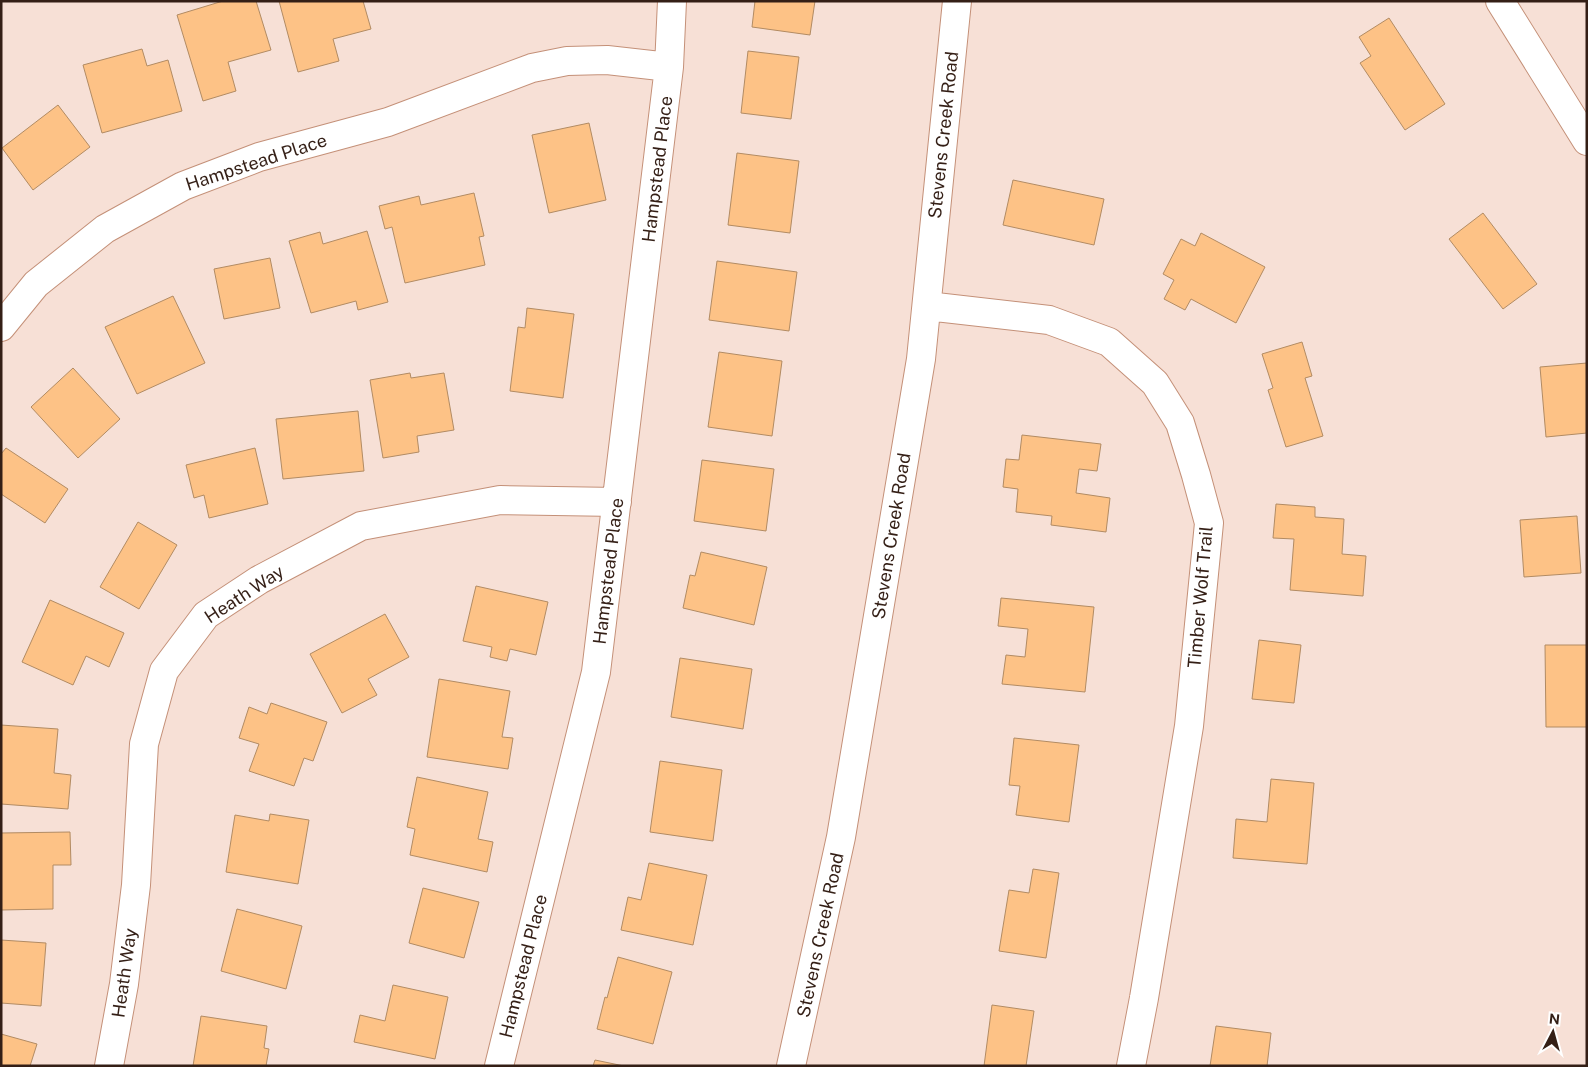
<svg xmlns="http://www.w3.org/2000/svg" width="1588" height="1067" viewBox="0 0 1588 1067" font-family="'Public Sans',sans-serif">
  <rect width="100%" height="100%" fill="#f7e0d6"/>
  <path fill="#fdc286" stroke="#b28b63" d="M223,1H256L271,50L228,62L236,91L203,101L177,15Z
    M279,1H363L371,29L333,39L339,61L298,72Z
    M755,1H815L810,35L752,27Z
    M1389,18L1445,104L1405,130L1360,63L1371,56L1359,37Z
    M142,49L147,66L168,60L182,111L102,133L83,65Z
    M748,51L799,57L791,119L741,113Z
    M58,105L90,147L33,190L2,148Z
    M589,123L606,200L549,213L532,135Z
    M737,153L799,161L790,233L728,225Z
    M1013,180L1104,199L1094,245L1003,225Z
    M474,193L484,236L479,237L485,265L405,283L392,227L385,229L379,206L419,196L421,205Z
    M1483,213L1537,284L1503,309L1449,239Z
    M367,231L388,302L358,310L356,301L311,313L289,241L320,232L323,244Z
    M1201,233L1265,267L1236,323L1191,299L1185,310L1164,299L1174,280L1163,274L1181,239L1195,246Z
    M270,258L280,308L224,319L214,269Z
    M717,261L797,272L789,331L709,320Z
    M173,296L205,363L137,394L105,327Z
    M527,308L574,314L563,398L510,391L518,327L525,328Z
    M1302,342L1312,376L1305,378L1323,436L1286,447L1268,390L1273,388L1262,354Z
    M719,352L782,361L772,436L708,427Z
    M1587,363V433L1546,437L1540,367Z
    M73,368L120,419L78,458L31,407Z
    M410,373L411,378L444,373L454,430L417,436L419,452L383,458L370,380Z
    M358,411L364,471L283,479L276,419Z
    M1022,435L1101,444L1097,471L1079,469L1076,493L1110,498L1106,532L1051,525L1052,516L1016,512L1018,489L1003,487L1006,459L1019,460Z
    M6,448L68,489L45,523L1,494V454Z
    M255,448L268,504L209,518L204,495L194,498L186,465Z
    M702,460L774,469L766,531L694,521Z
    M1276,504L1315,507V517L1344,519L1342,554L1366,556L1363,596L1290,590L1294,539L1273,538Z
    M1577,516L1581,573L1524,577L1520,520Z
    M138,522L177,545L139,609L100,587Z
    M701,552L767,567L754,625L683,608L690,575L695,576Z
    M476,586L548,602L536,655L510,649L507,661L490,657L492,647L463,641Z
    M1001,598L1094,607L1085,692L1002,684L1006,655L1025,657L1028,629L998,626Z
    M50,600L124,633L109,667L86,656L73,685L22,662Z
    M385,614L409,657L368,679L377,695L342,713L310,654Z
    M1259,640L1301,645L1294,703L1252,699Z
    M1545,645H1587V727H1546Z
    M680,658L752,669L743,729L671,717Z
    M439,679L510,691L502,737L513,738L508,769L427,757Z
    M271,703L327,722L313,761L304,758L294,786L249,771L259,744L239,738L249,707L267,714Z
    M1,725L58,729L54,773L71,775L68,809L1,804Z
    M1014,738L1079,745L1069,822L1016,815L1020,786L1009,785Z
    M660,761L722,770L713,841L650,832Z
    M417,777L488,792L478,839L493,842L487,872L410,855L415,829L407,827Z
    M1271,779L1314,783L1307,864L1233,858L1236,819L1267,822Z
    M270,814L309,820L298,884L226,872L235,815L269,821Z
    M70,832L71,865H53V909L1,910V833Z
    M649,863L707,875L693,945L621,930L628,897L641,900Z
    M1033,869L1059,873L1046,958L999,951L1009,890L1029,893Z
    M423,888L479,902L464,958L409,943Z
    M237,909L302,926L286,989L221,971Z
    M1,940L46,943L41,1006L1,1003Z
    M618,957L672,972L653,1044L597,1029L605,997L607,998Z
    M393,985L448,997L435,1059L354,1042L360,1015L385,1021Z
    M992,1005L1034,1011L1026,1066H984Z
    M201,1016L267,1026L264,1048L269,1049L266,1066H193Z
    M1216,1026L1271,1033L1267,1066H1210Z
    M1,1034L37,1044L30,1066H1Z
    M595,1060L624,1066H593Z"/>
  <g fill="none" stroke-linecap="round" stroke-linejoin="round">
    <g stroke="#c49078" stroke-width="30">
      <path id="minor" d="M1500,1L1587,141
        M927,306L1049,320L1109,342L1155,383L1180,423L1196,475L1209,523L1189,726L1144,998L1131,1066
        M1,327L36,284L105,229L183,186L259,157L388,122L532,68L567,61L607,60L669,67
        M109,1066L124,984L136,885L144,744L164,671L206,615L259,580L361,526L500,500L617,502
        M499,1066L596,672L669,67L672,1
        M791,1066L841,837L921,359L957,1"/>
    </g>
    <use href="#minor" stroke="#fff" stroke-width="28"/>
  </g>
  <g text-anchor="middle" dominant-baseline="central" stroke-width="4" stroke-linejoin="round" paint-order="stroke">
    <g font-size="18" fill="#341f16" stroke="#fff">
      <text transform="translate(943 135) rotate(-84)">Stevens Creek Road</text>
      <text transform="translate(256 162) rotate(-18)">Hampstead Place</text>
      <text transform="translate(657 169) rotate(-83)">Hampstead Place</text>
      <text transform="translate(891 536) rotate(-81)">Stevens Creek Road</text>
      <text transform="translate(608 571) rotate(-83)">Hampstead Place</text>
      <text transform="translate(244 594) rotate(-33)">Heath Way</text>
      <text transform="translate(1200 597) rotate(-85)">Timber Wolf Trail</text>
      <text transform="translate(820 935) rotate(-78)">Stevens Creek Road</text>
      <text transform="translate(523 966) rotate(-76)">Hampstead Place</text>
      <text transform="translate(124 973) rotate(-82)">Heath Way</text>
    </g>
  </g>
  <rect width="1588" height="1067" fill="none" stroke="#341f16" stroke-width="5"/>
  <g transform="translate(1553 1032) rotate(6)" stroke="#ffffff" stroke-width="4" paint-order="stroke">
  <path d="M0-4L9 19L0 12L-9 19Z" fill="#341f16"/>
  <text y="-8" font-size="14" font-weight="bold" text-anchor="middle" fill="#341f16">N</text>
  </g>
</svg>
